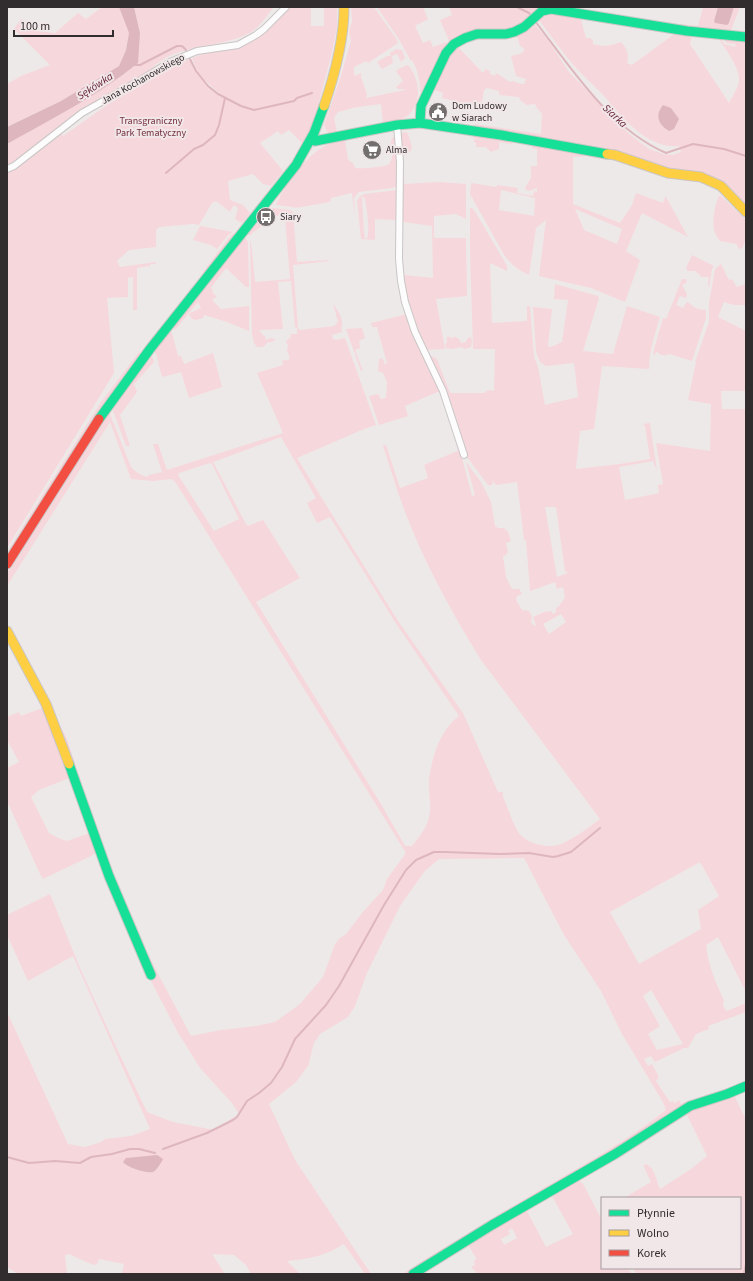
<svg xmlns="http://www.w3.org/2000/svg" width="753" height="1281" viewBox="0 0 753 1281" font-family="'Source Sans 3',sans-serif">
  <rect width="100%" height="100%" fill="#eee9e9"/>
  <path fill="#f6d7dc" fill-rule="evenodd" d="M102,7H119L129,33L126,50L119,66L61,101L7,127V84L21,76L50,65L14,29L21,19L36,31L55,33L78,13L86,19Z
    M134,7H274C267,15 260,27 251,32C218,51 171,41 146,75L59,130L63,136L110,103L184,61L190,59C197,76 206,84 219,96L221,97L224,96L220,94L199,75L192,58C199,56 205,52 212,50C220,48 230,49 239,46C260,39 274,23 289,7H311V26H324V7H337V27L332,53L313,124L302,143L289,130L281,135L278,131L260,143L283,171L271,186L263,184L253,174L228,181L230,200L243,205L250,213L242,223L235,219L238,209L236,206H233L230,212L216,201L212,203L199,225L193,224L159,227L156,230V247L129,250L117,261L120,267L156,262V264H151L150,266L137,268V310H133V277L128,278V297L107,298L114,373L7,548V144L79,103L127,72L140,33Z
    M351,7H374L395,37L398,43L368,63L366,61L354,67V74L355,76L361,73V77L367,95L366,98L405,90L404,89H398L396,87L403,81L396,71L400,68L408,65C421,80 423,107 404,118C398,122 390,123 383,124L381,104L357,107L338,112L334,118L337,132L331,134L328,133L324,125L341,76L351,41L349,32L352,21Z
    M377,7H423L428,19L415,26L423,43L430,40L433,47L446,42L447,45L421,97C420,84 419,71 412,60L411,61L400,41Z
    M449,7H546L522,24L511,30L450,43L440,20L452,15Z
    M703,7H718L714,21L729,23L734,7H740L730,33L679,27L680,24L698,26Z
    M550,13L580,16L586,38H590L593,40V44C603,47 611,46 621,42C626,48 630,54 627,63L632,65L677,32L721,38L724,44L735,47L736,44L726,43L725,39L746,40V209L722,185L664,170L621,152L572,143L475,128L474,125L475,124L541,134L542,114L537,108L535,104L527,105L520,100L519,97L499,95V91L487,88L484,90L482,101L479,102L478,105L466,104L442,98L443,93L432,89L452,53L460,45L461,46L459,48L482,72H484L485,69L490,71V74L495,76L496,73L510,82L513,81L521,84H524L526,79L516,76L511,56L520,54L524,51V48L520,46L517,36C500,39 483,38 465,41L528,27L531,29L535,25L546,37L569,72L628,133L649,149L663,154L673,155L681,152L679,146C648,149 623,119 605,97C597,88 587,80 579,71C564,55 552,37 539,20ZM692,36L719,39C727,52 740,67 739,82C738,88 732,97 729,103L690,44Z
    M396,49L402,50L405,58L401,62L397,54L392,56L393,63L382,69L377,62L387,56H391L390,53Z
    M406,132L408,134L412,147L410,152H406L402,147L400,133Z
    M474,135L513,141L512,144L499,142V149L491,152L486,147H476V143L474,142V139L493,141L473,138Z
    M393,137H395L397,149V186L392,188L359,192L354,198L355,218L352,193L331,198L330,202L295,208L293,207L276,205C284,185 307,154 327,145C333,142 340,142 345,140L348,160L353,163L355,168C361,169 382,167 388,165C390,163 392,159 392,156C393,149 388,144 393,137Z
    M532,145L606,158V160L586,156L573,157V204L620,223L632,205L636,193L663,203L665,197H666L688,237L642,213L626,251L640,260L625,302L591,288L539,276L546,220L536,228L529,275C518,270 509,263 503,253L470,194L471,183L496,187L497,185L518,188L517,193L533,196L534,191L537,192V188L529,191L526,190L525,188L531,178V166H537V149L532,148ZM501,190L535,198L534,216L499,210ZM575,209L622,229L617,244L584,230Z
    M402,157L404,184L439,182L466,184V219L456,214L434,216V238H466L467,296L436,299L445,349L425,350L410,314L401,275ZM403,222L432,226L433,278L404,275L402,245Z
    M398,190L397,220L375,219V240L361,239L357,201L359,197L364,194ZM362,197H364C367,205 370,232 367,239L365,238L364,233Z
    M720,195L746,220V238L742,249L738,248L737,244L720,241C718,238 715,234 714,230C712,222 715,201 720,195Z
    M273,208L289,210L293,212L297,262L329,260V261L293,265L298,328L300,330L334,326L338,322L333,303C336,309 342,315 342,322C342,326 341,328 342,332L332,335L333,339L336,340L345,338L376,425L364,429L297,458L398,621L463,713L498,792H503V797C508,807 512,823 519,833C527,844 549,849 561,844C575,838 588,828 600,819L481,660C455,618 430,573 411,527C400,501 392,473 383,446L386,445L400,488L428,478L424,465L460,450L472,496L475,495L466,462L481,482L491,502L495,526L498,528H504L508,532L511,541L506,543L508,552L506,555L503,556L506,577L512,589H519L522,594L517,596L516,600L522,610L529,611L532,616L531,622L534,626L536,625L533,617L544,612L551,611L553,614L556,612V608L560,605L565,597L563,587L557,589L555,582L530,591L526,540H524L517,482L496,485L493,481L492,485H488L467,457L426,353L437,359L450,393H484L488,390L494,391L495,349H473L470,252V208H472L476,213L507,266V271L490,263L492,323L527,321V306H530L534,357L538,367L545,405L578,397L574,363L546,366L540,362L536,352L533,307L552,309L548,346L551,347L562,342L568,300L554,299L555,284L598,296L599,298L583,351L613,354L627,306L660,317C655,334 649,351 649,369L602,366L594,429L580,431L576,469L620,464L650,459L645,426L643,424L650,423L657,471L653,461L619,467L625,500L659,493L658,485L663,484L656,443L710,451L711,404L688,400L696,362H695L709,322V303L715,269L721,264L729,280L732,279L737,287L745,284L746,305H734L724,302L718,317L746,331V391H721L722,409H746V992L718,937L706,945C708,966 716,982 724,1001L723,1003L724,1008L727,1011L746,1003V1012L708,1026L709,1029L696,1034L688,1048H684L655,1062L651,1056L644,1059L648,1066L652,1064L659,1077L656,1081L670,1102L673,1101L675,1103L679,1100L681,1104L685,1102L687,1106L647,1132L410,1274H402C448,1245 494,1217 540,1190C583,1165 627,1141 666,1110L663,1102L622,1034L601,991L564,935L524,858L439,859L424,872L400,906L367,973L355,1006L348,1017L320,1034L314,1043L308,1066L296,1082L269,1104L295,1160L371,1274H365L344,1244C322,1257 313,1258 287,1261L300,1274H251L246,1265L234,1255L212,1254L225,1274H122L124,1264L99,1259L97,1264L93,1265L69,1254L65,1255L67,1274H18L7,1267V1012L68,1144L85,1147L101,1142L105,1139L131,1136L150,1129L73,956L28,981L7,935V915L50,894L80,968L117,1049L147,1112L173,1122L214,1130L239,1114L232,1103L200,1068L177,1031L149,977L103,851L73,766L7,628V624L67,739L95,825L137,934L191,1036L221,1030L256,1026L275,1022L300,1004L323,977L335,944L340,938L346,934L362,913L383,890L387,879L406,853L176,483L172,479L153,481L131,479L110,422L7,586V573L107,412L110,414L131,467C136,472 140,475 147,477L149,475L162,472L153,444H158L167,470L283,433L257,373L283,365L282,361L290,359L287,350L288,345L286,342L287,340L291,337L290,334H297V328L295,327L291,281L278,282L283,329L259,330L263,335L266,337H265L266,340L270,338L276,339L272,342H268L263,347H257L254,343L252,334L250,241H251L255,282L290,279L285,218L282,215L275,216L251,234V235H248V232L262,219L265,220L268,216L267,215ZM281,437L316,498L307,503L317,523L330,517L395,622L459,716C440,730 432,757 429,779C428,792 432,804 429,817C427,828 419,837 412,846H405L381,804L256,602L300,578L263,520L248,526L246,524L213,462ZM210,463L212,464L239,519L214,531L178,475L179,473ZM545,507H556L565,571L568,573L557,577ZM561,614L566,622L549,634L543,624ZM700,862L719,896L698,910L701,929L639,964L610,912ZM651,990L683,1044L657,1050L648,1034L660,1026L643,996Z
    M200,226L233,232L228,235L217,249L211,245L193,240Z
    M238,231L206,274L203,272L230,236Z
    M244,237L247,240L248,243L249,287H246L226,268L210,289L212,288L213,293L217,297L212,300L221,309L249,306V331L227,322L204,315L203,318L196,320L192,319L189,315L190,313L201,308L198,302L175,330L173,325Z
    M692,255L714,266L712,269L709,288L708,285L709,277H702L695,271H688L686,268Z
    M682,279H685L687,280L686,283L682,285L687,294L686,298L680,296L676,305L683,308L687,302C697,308 694,309 706,310V318L692,361L669,354C663,357 659,354 656,351L655,355L653,354L654,349L663,318L666,319Z
    M407,314L440,391L405,406L408,416L379,425L369,396L378,394L381,399L386,398L387,382L383,373L378,371L379,359L382,358L385,364L387,363L377,327H372L371,323Z
    M362,328L365,338L359,341L360,348L355,350L363,371H361L346,329Z
    M169,331L172,333L178,356H181L184,364L213,353L222,387L189,398L181,372L162,377L156,354L153,350Z
    M454,336L459,339L461,343L466,342L468,338L471,337L472,342L471,347L464,349L461,347L452,349L446,348L445,344L447,343V337H450L453,339Z
    M139,352L141,356L104,404L7,558V553L20,531L101,402Z
    M150,355L153,358L154,362L134,384L137,392L120,415L130,446H126L112,408V405Z
    M45,707L72,777L39,790L31,797L49,833L58,838L67,841L90,833L97,853L43,879L40,874L7,801V768L19,762L7,740V717L19,712L21,716Z
    M736,1095L735,1097L746,1120V1274H636L633,1268H740V1198H624L651,1182L644,1167V1165L645,1164C655,1166 656,1181 660,1189L691,1169L707,1156L687,1115L681,1113Z
    M575,1181H580L583,1184L602,1220V1268H628L632,1274H478L471,1267L475,1265L474,1260L477,1259L468,1245L427,1272L426,1269L529,1206L530,1209L527,1211L546,1247L573,1234L552,1196L534,1206L533,1204ZM512,1228L517,1238L504,1245L501,1239L510,1234L508,1231Z"/>
  <path fill="#deb7be" d="M119,7H134L140,33L138,63C98,96 51,119 7,144V127L61,101L119,66L126,50L129,33Z
    M718,7H734L729,23L727,25L715,23L714,21Z
    M663,105L671,108L679,119L674,129L669,131C659,125 654,116 663,105Z
    M157,1155L163,1159C161,1163 157,1170 153,1172C147,1174 126,1167 123,1162L126,1158Z"/>
  <g fill="none" stroke-linecap="round" stroke-linejoin="round">
    <path stroke="#deb7be" stroke-width="2" d="M517,7L529,13L531,16
      M535,21C572,69 609,128 666,153L693,144L724,149L746,156
      M190,59L196,71L208,86L218,94L241,106L254,110L294,101L297,98L312,93
      M133,65H140L177,46H182L186,50
      M166,173L194,149L203,145L215,135L219,125L225,98
      M163,1149L207,1133L233,1120L237,1117L247,1101L259,1093L271,1083L282,1067L295,1039L326,1005L339,986L384,905L406,870L416,860L434,852H445L500,854L529,853L553,857L558,856L571,852L600,828
      M7,1157L29,1163L55,1161L80,1163L91,1157L112,1154L130,1149H139L155,1153
      M744,1274L746,1264"/>
    <g stroke="#cac6c6" stroke-width="8">
      <path id="street" d="M397,125L400,162L399,259L401,281L405,302L415,332L443,391L464,455
        M7,169L14,166L82,113L144,78L170,62L197,51L238,45L256,35L264,29L286,7"/>
    </g>
    <g stroke="#cac6c6" stroke-width="11">
      <path id="fast" d="M420,123L421,106L446,53L454,44L465,38L477,34H506L514,32L524,27L542,11L551,9L687,31L746,37
        M312,140L315,141L397,125L420,123L501,135L607,154
        M99,419L150,349L296,165L314,133L324,106
        M69,764L109,876L151,975
        M413,1274L492,1225L615,1154L690,1106L727,1094L746,1086"/>
    </g>
    <g stroke="#cac6c6" stroke-width="11">
      <path id="slow" d="M324,106C335,74 344,41 344,7
        M607,154L615,155L668,173L701,177L721,186L746,212
        M7,631L46,704L69,764"/>
    </g>
    <g stroke="#cac6c6" stroke-width="11">
      <path id="jam" d="M7,564L99,419"/>
    </g>
    <use href="#street" stroke="#fcfcfc" stroke-width="6"/>
    <use href="#fast" stroke="#16e098" stroke-width="9"/>
    <use href="#slow" stroke="#ffcf43" stroke-width="9"/>
    <use href="#jam" stroke="#f24e42" stroke-width="9"/>
  </g>
  <defs>
    <g id="civic-disc" transform="scale(1)"><circle r="9.5" fill="#736f6f" stroke="#f1e6e8"/><path d="M-.6-6.5H3V-4.5H.6V-3L4-1V1h2V6H-6V1h2V-1L-.6-3ZM-1.2 2.5V6h2.4V2.5Z" fill="#fff"/></g>
    <g id="supermarket-disc" transform="scale(1)"><circle r="9.5" fill="#736f6f" stroke="#f1e6e8"/><path d="M-6-5.5h2.5l.6 2H6L4.5 2H-2.5L-4.4-4H-6ZM-1.5 3.2a1.3 1.3 0 1 0 .1 0ZM3 3.2a1.3 1.3 0 1 0 .1 0Z" fill="#fff"/></g>
    <g id="bus-disc" transform="scale(1)"><circle r="9.5" fill="#736f6f" stroke="#f1e6e8"/><path d="M-5-6H5V4H4V6H2V4H-2V6H-4V4H-5ZM-3.5-4V0h7V-4ZM-3.5 1.2v1.5H-2V1.2ZM2 1.2v1.5H3.5V1.2Z" fill="#fff"/></g>
  </defs>
  <g fill-rule="evenodd">
    <use href="#civic-disc" x="438" y="112"/>
    <use href="#supermarket-disc" x="372" y="150"/>
    <use href="#bus-disc" x="266" y="217"/>
  </g>
  <g text-anchor="middle" dominant-baseline="central" stroke-width="4" stroke-linejoin="round" paint-order="stroke">
    <g font-size="10" fill="#312d2e" stroke="#f1e6e8">
      <text transform="translate(143 79) rotate(-29)">Jana Kochanowskiego</text>
    </g>
    <g font-size="10" fill="#312d2e" stroke="#f1e6e8" text-anchor="start">
      <text x="452" y="106">Dom Ludowy<tspan x="452" dy="12">w Siarach</tspan></text>
      <text x="386" y="150">Alma</text>
      <text x="280" y="217">Siary</text>
    </g>
    <g font-size="10" fill="#743142" stroke="#f1e6e8">
      <text x="151" y="121">Transgraniczny<tspan x="151" dy="12">Park Tematyczny</tspan></text>
    </g>
    <g font-size="11" font-style="italic" fill="#601f31" stroke="#f1e6e8">
      <text transform="translate(95 86) rotate(-33)">Sękówka</text>
      <text transform="translate(615 116) rotate(43)">Siarka</text>
    </g>
  </g>
  <rect width="753" height="1281" fill="none" stroke="#312d2e" stroke-width="16"/>
  <rect x="601" y="1197" width="140" height="72" fill="#f1e6e8" stroke="#a49c9e"/>
  <rect x="609" y="1210" width="20" height="6" fill="#16e098" stroke="#a49c9e"/>
  <text x="637" y="1217" font-size="12" fill="#312d2e">Płynnie</text>
  <rect x="609" y="1230" width="20" height="6" fill="#ffcf43" stroke="#a49c9e"/>
  <text x="637" y="1237" font-size="12" fill="#312d2e">Wolno</text>
  <rect x="609" y="1250" width="20" height="6" fill="#f24e42" stroke="#a49c9e"/>
  <text x="637" y="1257" font-size="12" fill="#312d2e">Korek</text>
  <path d="M14 30v6h99v-6" fill="none" stroke="#312d2e" stroke-width="2"/>
  <text x="20" y="30" font-size="12" fill="#312d2e" stroke="#f1e6e8" stroke-width="3" paint-order="stroke">100 m</text>
</svg>
